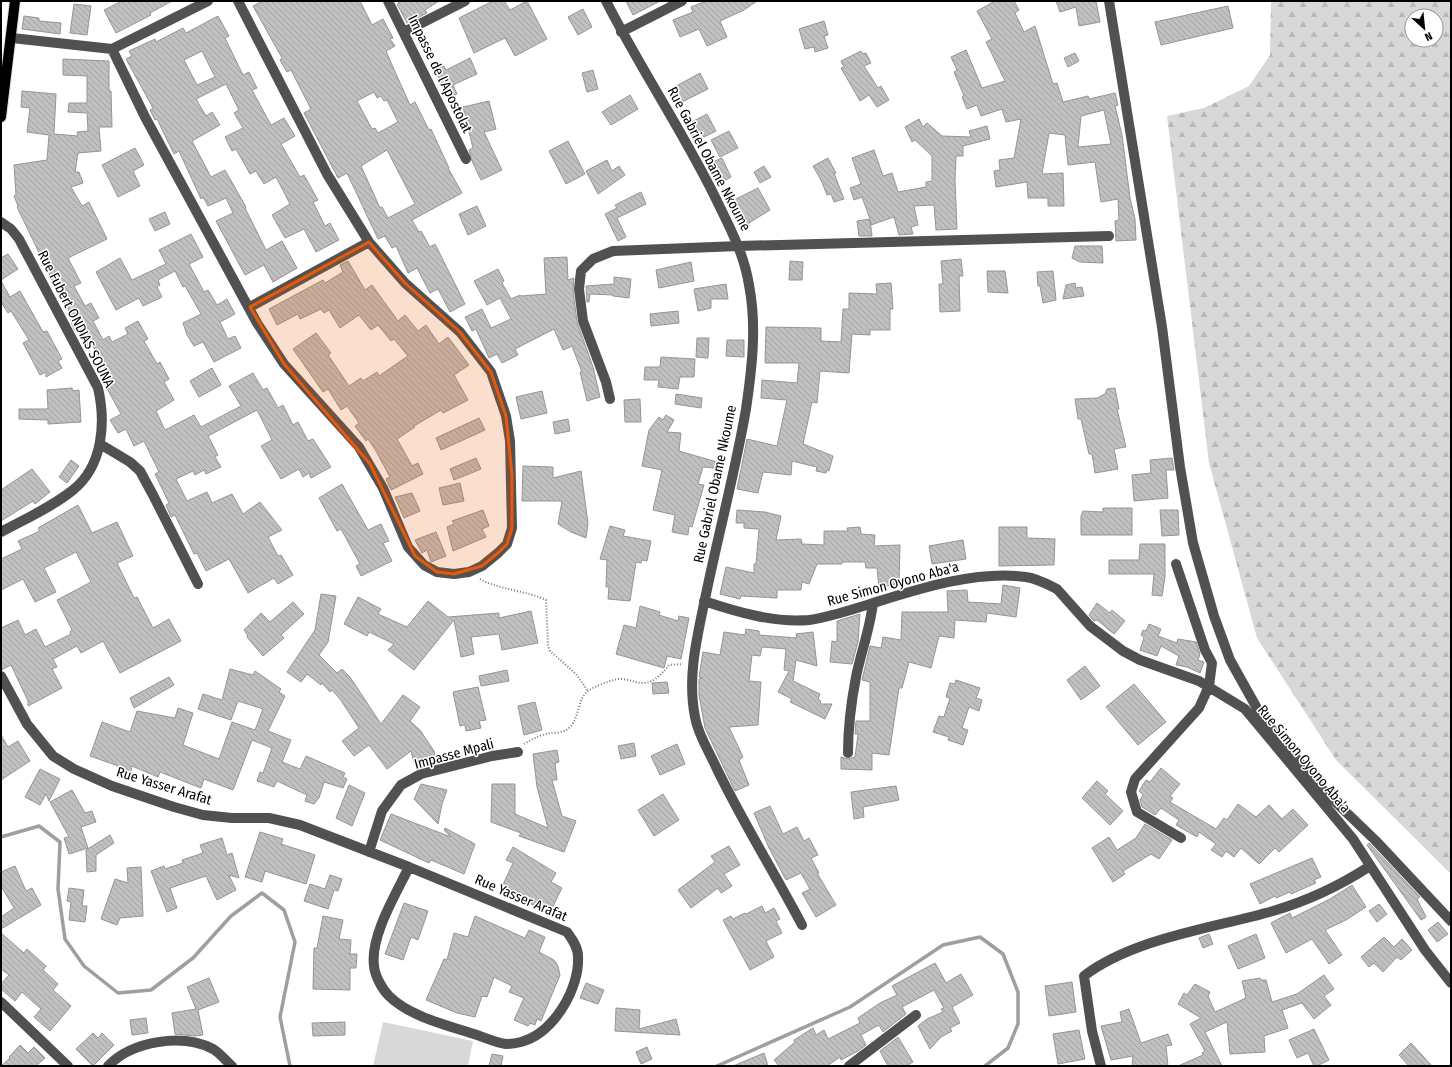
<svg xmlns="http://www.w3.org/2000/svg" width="1452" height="1067" viewBox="0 0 1452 1067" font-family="'Fira Sans Condensed',sans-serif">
  <defs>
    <pattern id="forest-firs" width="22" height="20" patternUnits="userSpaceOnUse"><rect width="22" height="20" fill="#d8d8d8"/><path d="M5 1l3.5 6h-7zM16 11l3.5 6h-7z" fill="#b8b8b8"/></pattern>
    <pattern id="building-back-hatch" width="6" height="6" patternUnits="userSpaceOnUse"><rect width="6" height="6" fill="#c0c0c0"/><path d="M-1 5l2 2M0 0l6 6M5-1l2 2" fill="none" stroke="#a3a3a3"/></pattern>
  </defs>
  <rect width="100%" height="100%" fill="#fff"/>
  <path fill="url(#forest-firs)" fill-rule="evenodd" d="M1271,1H1451V874L1336,760L1257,638L1209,463L1167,116L1204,108L1249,86L1270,55ZM1412,16H1436V40H1412Z"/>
  <path fill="#d8d8d8" d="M383,1022L473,1041L468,1066H373Z"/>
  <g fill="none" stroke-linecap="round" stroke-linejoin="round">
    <path stroke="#9f9f9f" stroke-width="3.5" d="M1,837L39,826L60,842L58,889L65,939L84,966L118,993L151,990L193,958L231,916L262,893L284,910L295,942L280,1017L290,1066
      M717,1066L850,1007L943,945L980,937L1003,954L1018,992V1024L1008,1048L985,1066"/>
  </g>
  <path fill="url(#building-back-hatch)" stroke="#959595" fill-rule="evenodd" d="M122,1H172L150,13L151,15L116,33L104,10Z
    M262,1H360L372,25L383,19L393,38L390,39L395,46L386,51L392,65L410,105L415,102L429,130L431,129L449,168H448L462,193L412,220L419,232L421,231L430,247L435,244L465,304L450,312L438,289L430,293L417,268L408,273L396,246L392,248L385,236L378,239L347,173L338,178L304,113L311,109L291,70L287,72L280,60L282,58L253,6ZM374,92L377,98L381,96L384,101L387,100L398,122L378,133L375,128L372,129L357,101ZM387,150L415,204L388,218L382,207L380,208L361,166Z
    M401,1H439L425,10L427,13L407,23L397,4Z
    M493,1H504L510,10L527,1L547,39L515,56L505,38L474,53L459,18Z
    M626,1H660L633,15Z
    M706,1H757L744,10L720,21L727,37L707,46L699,29L680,37L673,20L693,12L691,7Z
    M995,1H1014L1019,10L1015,13L1024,32L1035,26L1053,84L1057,83L1063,102L1088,96L1089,99L1115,93L1118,105L1115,106L1122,135L1130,198L1135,219L1136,240L1116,241L1115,221L1119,220L1118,199L1101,202L1095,162L1068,165L1065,135L1049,133L1042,174L1063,173L1064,206H1048V198H1028L1027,182L996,187L994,171L1000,170L999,160L1014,158L1021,119L1006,122L1002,109L981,116L977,105L967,109L962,97L964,96L954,72L957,70L951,57L966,50L982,88L1005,81L986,42L992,39L977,11ZM1104,110L1111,144L1078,147L1081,116Z
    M1056,1H1096L1100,22L1079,26L1076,7L1060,12Z
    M74,4L91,6L87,35L70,33Z
    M1228,6L1233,28L1161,45L1155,22Z
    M583,9L592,27L578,35L568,17Z
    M24,16L39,18V21L61,23L60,34L22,29Z
    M218,16L229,36L225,38L243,75L249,72L257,88L252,90L271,125L284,118L295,136L281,144L300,177L304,175L318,200L313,202L325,226L330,223L339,240L316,252L304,229L285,238L272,215L290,204L276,177L264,184L256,171L250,174L236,149L232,151L225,137L243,128L234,113L239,110L226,84L196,99L206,116L212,112L220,125L192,141L211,177L225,170L246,207L245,208L266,250L282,241L297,268L273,282L264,265L245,275L216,221L233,213L226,198L208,206L203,197L201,199L179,151L174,154L157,119L155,120L150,110L153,108L126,59L132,56L129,51L155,39L156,42L183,28L186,33ZM202,51L215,77L197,85L184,60Z
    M824,21L828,35L824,36L828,48L815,52L814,47L805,49L799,29Z
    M861,51L863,54L866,53L871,63L864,66L878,88L881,86L889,100L877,107L869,95L860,101L841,68L844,67L841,61Z
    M1075,53L1079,61L1068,67L1064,58Z
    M470,58L477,74L453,85L457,94L448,98L435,70L444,66L446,70Z
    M63,59L109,61V91H111L112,127H99L101,151L78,153L75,172H79L83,183L71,187L82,206L89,202L107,239L68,258L81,283L74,286L85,306L91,303L99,318L93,321L103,340L109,336L112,342L128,334L125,328L138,321L148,339L144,341L157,364L160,362L169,379L164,382L174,400L156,411L165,430L194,415L201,427L241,406L229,386L253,373L263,390L267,388L278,408L283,405L293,425L298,422L308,441L313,439L331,467L311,478L309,473L303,477L299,469L281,479L261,446L272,440L257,410L208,436L218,455L215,457L221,467L206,474L204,470L195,475L193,471L176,479L187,501L207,492L212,503L232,494L243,514L260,502L282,530L268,537L278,556L281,555L293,575L278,584L274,578L248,593L229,559L206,571L197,553L194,554L175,515L171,517L166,505L169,503L155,474L159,472L144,441L134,446L126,429L118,433L110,420L121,414L103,381L105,380L102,375L107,372L93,346L89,348L79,329L75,331L71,322L74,320L57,290L17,207L18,206L14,196L16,195L14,165L47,160L49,135L27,132L30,108L21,107L22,91L56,94L54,134L78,136L77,132L88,131L87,113L68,112L69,103H87V76L63,75Z
    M593,70L598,89L587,92L582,73Z
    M700,73L708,89L676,105L669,90Z
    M630,95L638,109L611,125L602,112Z
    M489,101L496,129L484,132L502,170L481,180L472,161L469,150L473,148L463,107Z
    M707,114L716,131L704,137L701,133L692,137L686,125Z
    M919,119L923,127L927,123L942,136L971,137L969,131L987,126L990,139L963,146V156H956L955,180L957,229L936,230L934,205L914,206L918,225L911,227L913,234L899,235L894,217L871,225L870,220L872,236H859L857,221L870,219L862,197L854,200L850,188L861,184L852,158L874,150L883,176L892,173L898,192L926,187V182L932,181V156L915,140L912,142L905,127Z
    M729,131L738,148L720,157L711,140Z
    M568,141L585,174L566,184L549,151Z
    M135,148L144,165L133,171L140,186L118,197L102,165Z
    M722,158L731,177L718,184L708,164Z
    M828,158L836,173H834L844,199L834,202L831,194L827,195L821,180L813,166Z
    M607,160L612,171L619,166L625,175L598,194L586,171Z
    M764,166L771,177L760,183L754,172Z
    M758,188L770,210L744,226L732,201Z
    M641,192L646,204L617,218L626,237L618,241L605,214L617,208L615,205Z
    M477,206L486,226L468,235L459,214Z
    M165,212L170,224L155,231L149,219Z
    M191,234L203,257L189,264L204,292L208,290L217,305L227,299L235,314L220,322L228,339L235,336L241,348L214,362L203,342L194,346L187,335L183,323L201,314L185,286L183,287L175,271L158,280L160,285L157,287L162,297L143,306L139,298L116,310L96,272L120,258L132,280L166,264L159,250Z
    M1075,246H1102L1103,263L1080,262L1072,258Z
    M8,254L18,269L1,280V258Z
    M567,257L568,280L574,278L573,290L577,322L593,367L600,397L587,401L580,372H582L572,346L563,350L554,329L515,349L518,355L502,363L497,354L489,358L476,329L472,331L465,317L482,309L491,328L511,319L500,298L487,305L474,281L498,269L504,281L502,283L511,299L520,295L521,296L546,294L544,258Z
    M961,259L963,276H959L960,311L940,312L939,284H943L941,261Z
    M348,261L365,290L372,285L398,321L405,315L418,331L426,325L439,344L448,337L469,365L454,375L468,400L443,413L441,410L414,426L415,427L397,439L412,466L418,463L423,474L391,490L386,479L390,477L376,451L368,439L366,441L355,426L359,423L347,406L341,410L328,389L323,392L293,349L316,333L331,353L328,355L349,386L361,378L363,381L377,372L379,376L408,356L394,339L391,341L378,325L371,330L359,315L340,328L329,310L324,313L321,309L300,319L298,314L277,325L269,309L323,280L325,283L343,272L340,265Z
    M790,261L803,262L802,280H789Z
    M691,262L694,281L659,288L656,270Z
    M987,271H1005L1008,293L988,292Z
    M1053,271L1056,300L1043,303L1040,286H1038L1037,272Z
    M614,277L631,279L629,298L613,296V295L590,294L589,302H587L586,286L614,284Z
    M1,281L10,297L20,291L43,332L47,331L62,359L58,361L62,368L46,377V372L40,375L23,343L29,340L11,311L8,313L1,302Z
    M891,283L893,309H890V330H870V335L852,334L849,373L820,371L817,403L812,402L803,444L833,456L829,471L827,470L826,473L816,471L817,467L792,461L791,475L763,472L758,493L737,489L747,439L777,446L787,400L761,398L762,380L797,383L799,363H765L766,327L821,328V341L841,342L843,309H849V293L877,294L876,284Z
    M1075,283L1076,288L1082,287L1084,296L1063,299L1066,285Z
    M726,284L728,299H711V308L698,311L694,289Z
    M678,311L679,323L651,326L650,314Z
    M697,338H709L708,358L696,357Z
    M727,340H744V357L726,356Z
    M661,357L695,359L694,377H680L678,389L658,387L659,380H644L645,367H660Z
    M212,368L221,385L199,397L190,381Z
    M72,388L73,391L79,390L81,422L48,424V420L19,419V409H47L48,408L47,390Z
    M1115,388L1119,409H1117L1126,447L1114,449L1118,469L1095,473L1092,454H1089L1081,419H1078L1075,399L1097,398L1105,394L1107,389Z
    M542,391L547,413L521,419L516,397Z
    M676,394L702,398L701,408L675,404Z
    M640,399L641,422H625L624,400Z
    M666,415L674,420L667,432L681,433L679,451L724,464L723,469L703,467L698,484L704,485L692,527L689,526L688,535L672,532L675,515L653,510L662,470L642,466L649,430L659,417L663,420Z
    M479,418L485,430L441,450L436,438Z
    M568,419L570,431L555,434L553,422Z
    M476,458L481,469L454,480L450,469Z
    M1172,458L1174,470H1166L1168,498L1134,501L1132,475L1151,473L1150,460Z
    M71,460L79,466L67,483L59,477Z
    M523,466L553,467V478L581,471L588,523L586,538L571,532L558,524L562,501H522Z
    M32,469L50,492L35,504L33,501L1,521V490Z
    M460,483L464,501L443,505L439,488Z
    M342,484L368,530L381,524L389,541L383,543L392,561L361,576L356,566L360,564L341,529L337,531L319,498Z
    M412,493L420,511L404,518L395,497Z
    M78,505L92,533L117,522L133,556L117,563L134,598L137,597L153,628L169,619L181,641L120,673L103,641L81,653L77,646L53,659L57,667L52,669L62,688L28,706V701L11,665L1,670V628L18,620L25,635L36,629L45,647L71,634L70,632L72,630L57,600L91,582L76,552L44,568L56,592L35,602L23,579L1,590V559L22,549L18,541L40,531L38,528Z
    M1103,508H1132V535H1081V516L1083,511L1103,512Z
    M483,510L489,526L482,529L486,537L453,551L447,527L454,524L452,521Z
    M737,510L765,512L781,516L776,540L801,539L802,544L824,545V531H848L847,528L860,527L861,534L875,535L874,546L900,545L899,584L879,587L877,568H866L865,562H842V564H817L809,584L802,582L801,590H777V598L741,596L740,599L720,594L726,567L754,573V564H756L759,529L744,528V523H736Z
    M1160,510H1178L1179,535L1162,536Z
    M610,526L625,530L623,536L651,541L647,561L642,560L641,563L636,562L630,601L608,599L609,587H606L607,560L600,559Z
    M999,527H1027V538L1055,539L1054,565L999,566Z
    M436,532L446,556L431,562L427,550L422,553L415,540Z
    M963,540L966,559L932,564L929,546Z
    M1140,544H1165V577L1162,596L1152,595L1154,574H1109V560H1139Z
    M1003,585L1020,588L1016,617L987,613L986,622L955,620L954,638L939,636L931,668L909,662L902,688H899L889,755L872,753V770L841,769V757L848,759L855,757L858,734H855L856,721H870V682L862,680L870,646L881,648L883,637L901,640L902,612H948L947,591L967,590L968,602L1001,604Z
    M321,594L336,596L328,642L319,655L337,673L342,669L350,677L381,724L403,695L420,707L410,721L420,730L434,751L436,762L415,766L411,751L387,769L369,745L354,756L342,741L359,728L340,699L332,690L330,692L322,683L321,685L307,674L301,682L287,672L315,630Z
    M358,597L381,609L378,614L407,627L428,601L448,617L499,613V618L531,611L538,643L502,650L499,634L471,637L474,654L461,657L454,620L414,670L388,650L394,644L369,632L367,636L344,624Z
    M293,602L304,614L281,635L284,638L263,656L247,637L248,636L244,630L261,613L270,622Z
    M1097,603L1110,613L1112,610L1125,621L1114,634L1097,620L1094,621L1089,615Z
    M640,606L660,612L659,615L678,621L679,616L689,618L681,659L667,656L664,668L616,654L624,625L636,628Z
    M860,614L858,642L852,664L830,662L832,641L837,642V621Z
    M1149,624L1161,629L1158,636L1177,643L1178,639L1196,642L1200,654L1198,660L1204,662L1200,673L1187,667L1176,665L1179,656L1161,646L1157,656L1140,650L1144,638L1141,635L1143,630L1146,631Z
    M746,629L759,631V635L797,638L796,634L813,632L817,666L796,660L793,681L820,694L818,699L820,700L821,704H832L825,719L790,702L792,699L778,692L789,671L784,670L786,649L762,647L760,656L752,655L749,681L761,682L758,725L729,727L743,757L739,760L749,785L735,791L705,728L699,695V679L703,678L699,677L703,652L720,655L724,632L745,635Z
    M1085,666L1100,686L1081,700L1067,680Z
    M230,669L253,675L255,671L281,689L279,692L285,696L268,731L291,740L282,762L300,769L306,756L345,773L343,777L347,779L343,788L324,782L319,798L314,804L305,801L307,795L277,781L274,787L257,781L260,772L263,773L272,748L252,740L233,790L204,779L201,788L160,772L158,777L132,766L129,780L118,777L121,767L90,756L102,722L130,732L137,711L175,718L178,708L193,713L183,745L219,759L232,722L255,730L263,709L238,701L231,720L198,709L203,694L222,700Z
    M507,670L509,681L481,686L479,676Z
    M169,677L174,685L134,708L130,698Z
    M956,680L980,688L976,698L982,700L979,711L969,707L962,728L968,730L963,745L948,740L949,737L933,732L939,716L944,717L950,698L946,697L950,683L955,684Z
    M667,682L669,693L653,694L652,683Z
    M1134,684L1166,722L1138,745L1106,707Z
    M478,687L486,720L479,721L481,728L466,731L465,725L460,726L453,692Z
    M535,702L542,730L524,735L518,706Z
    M1,735L8,747L18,741L30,761L1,780Z
    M634,743L636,756L621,759L618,746Z
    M677,744L685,764L660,775L651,756Z
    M557,750L559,762L555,763L557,780H552L562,816L576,821L564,852L519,836L521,833L491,822L492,784H515V814L548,828L537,787L533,754Z
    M1161,768L1180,784L1170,796L1173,798L1170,802L1216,829L1224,818L1227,820L1238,804L1256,817L1269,805L1282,819L1293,809L1308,825L1279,852L1275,848L1259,864L1241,848L1234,857L1226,851L1222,857L1211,850L1216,844L1199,832L1197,837L1176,825L1179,820L1161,808L1155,815L1142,807L1140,800L1143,795L1139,791L1146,780L1150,782Z
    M40,769L60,779L49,801L46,794L40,805L25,797Z
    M1097,781L1108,791L1105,794L1123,811L1110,825L1082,798Z
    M421,784L447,790L442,804L438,824L414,799Z
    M349,785L365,793L352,826L336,818Z
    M896,786L899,800L863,807L864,817L854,819L851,792Z
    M72,790L85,813L92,811L96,822L81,827L88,848L69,854L64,838L69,837L50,802Z
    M663,794L679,820L654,836L638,810Z
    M770,806L783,834L797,827L804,841L809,838L818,855L811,858L819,873H817L836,905L816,917L802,893L810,889L801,873L786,880L769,848L754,813Z
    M391,814L451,837L444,830L445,828L475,844L464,874L431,860L429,863L380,840Z
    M1145,824L1172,840L1159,859L1151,854L1123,871L1125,874L1113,882L1092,848L1109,837L1117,850L1136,838Z
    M260,832L283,839L281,844L315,855L306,884L265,871L262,882L245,877Z
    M110,835L114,843L96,855V871L87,872L86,850Z
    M222,838L227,855L232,853L239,878L229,875L236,890L217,900L206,876L170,888L177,908L167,912L151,871L164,866L165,869L183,863L182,860L203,853L200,845Z
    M1369,843L1420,897L1417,899L1426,917L1421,920L1367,845Z
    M729,846L740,865L724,874L732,886L721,893L718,888L691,908L678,890L715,862L711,856Z
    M513,847L556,873L551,882L562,888L551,910L544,907L543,910L531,904L532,902L501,889L513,863L506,860Z
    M1312,858L1321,877L1314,880L1316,883L1291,894L1290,892L1276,898L1275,896L1260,904L1250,884Z
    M15,866L26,891L32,888L41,905L1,929V917L14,908L1,886V872Z
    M141,867L143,916L120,918L117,925L101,919L115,879L128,883L127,868Z
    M330,875L342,879L338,891L334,890L328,909L304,901L310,884L325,889Z
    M1352,885L1366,907L1346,920L1325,930L1342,955L1329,964L1312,939L1286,953L1271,923L1290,913L1292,918L1330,899Z
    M69,888L84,890L82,906H87L85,922L69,920L71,902L67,901Z
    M404,903L428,911L418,940L411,937L403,960L385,954Z
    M1379,904L1387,914L1377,922L1369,911Z
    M762,906L765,913L774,908L780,919L776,921L782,933L766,941L774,957L750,970L723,920L731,916L733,919L745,913L746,914Z
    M323,916L343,920L339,939L351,940L350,954H357L356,968H350V990L313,989L314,948H317Z
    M475,916L525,938L529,930L545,937L539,952L554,960L558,966L560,975L541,1021L537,1019L535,1025L530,1023L528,1026L514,1020L524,998L509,992L512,986L494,977L487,997L482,996L475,1017L457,1013L426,1000L444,959L447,960L454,933L468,937Z
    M1438,922L1448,934L1437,942L1428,930Z
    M1,933L24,953L27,949L46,966L43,970L58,984L53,990L71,1006L50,1031L34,1017L41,1009L22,992L15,1001L1,989V984L9,975L1,969Z
    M1209,934L1213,944L1203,948L1199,938Z
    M1256,934L1265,958L1238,969L1228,946Z
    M1384,937L1394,947L1402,939L1412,950L1401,960L1397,957L1383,972L1374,963L1369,967L1361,957Z
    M935,963L946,983L961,974L973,995L952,1007L960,1023L950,1028L952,1031L941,1037L930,1049L918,1026L927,1019L943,1012L941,1009L944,1008L934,990L902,1007L906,1014L883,1032L879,1025L861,1035L866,1045L858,1051L841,1060L840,1057L827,1066H779L774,1060L795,1042L794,1040L813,1028L816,1035L824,1030L828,1039L860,1023L858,1018L880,1003L897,995L892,986Z
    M1324,975L1334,989L1324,996L1331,1005L1314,1019L1302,1003L1282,1010L1288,1028L1264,1036L1265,1052L1230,1054L1227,1022L1205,1032L1222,1066H1178L1203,1055L1202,1053L1205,1051L1190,1024L1201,1018L1178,1004L1184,993L1187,995L1195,984L1210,992L1208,996L1215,1012L1246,998L1242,981L1260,978L1261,980H1266L1272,1002L1297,994Z
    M209,978L219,1002L198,1010L203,1035L195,1036L175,1034L172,1013L196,1009L187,987Z
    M1072,982L1076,1012L1049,1016L1045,986Z
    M586,983L604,990L598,1004L580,998Z
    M616,1008L640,1010L639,1029L676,1019L680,1035L615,1031Z
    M1129,1009L1141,1043L1168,1034L1172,1045L1166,1046L1168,1066H1132L1133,1056L1111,1060L1101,1026L1122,1022L1120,1012Z
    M146,1018L148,1033L132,1035L130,1020Z
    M345,1022V1035L313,1036L312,1023Z
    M1314,1029L1329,1060L1317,1066H1314L1308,1053L1297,1058L1289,1040Z
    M1079,1030L1085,1059L1058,1064L1053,1034Z
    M93,1033L98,1038L102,1033L114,1045L93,1066L76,1049Z
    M898,1037L913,1062L906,1066H888L880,1051Z
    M1411,1043L1432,1066H1409L1399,1055Z
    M20,1045L28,1053L34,1047L45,1058L36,1066H1L10,1058L9,1057Z
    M647,1047L652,1059L641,1064L636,1052Z
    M764,1053L768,1066H733Z
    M492,1054L503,1056L501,1066H489Z"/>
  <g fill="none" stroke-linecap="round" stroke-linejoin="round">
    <g stroke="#dbdbdb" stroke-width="12">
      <path id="major" d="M1,117L15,1"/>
    </g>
    <path stroke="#737373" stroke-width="2" stroke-dasharray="1 2" stroke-linecap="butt" d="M480,579C500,590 524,590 546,600L548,646L550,651L576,674L588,691
      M524,744C531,740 538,736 546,734C553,732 563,734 569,728C580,718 577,699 588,691C594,687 601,684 608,682C634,670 641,701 669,665L683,664"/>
    <path stroke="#515151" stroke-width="10" d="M388,1L466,159
      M606,1C640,68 682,130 715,197C729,226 744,253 749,285C757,326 752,368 746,409C735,473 718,535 705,599C697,638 687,677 695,717C698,735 709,751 716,767C742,821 774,872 802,925
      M1109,1L1162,327L1180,467L1193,543L1214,616L1230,660L1263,719L1322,789L1375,840L1451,921
      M404,32L465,1
      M621,32L682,1
      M12,38L112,49L208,1
      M112,49L145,117L257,323L284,364L359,447L383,488L408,547L424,565L437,572L454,574L469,572L482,566L498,553L507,544L512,528L510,441L506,416L491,372L460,332L405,283L369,242L327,174L238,1
      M1,222L11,229L19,239L98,388C106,423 103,466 73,490C52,507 25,519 1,532
      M250,307L369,242
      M610,399L606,382L583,321L579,289L581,271L593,259L613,251L739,246L1109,236
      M100,444L130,462L140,471L153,495L198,584
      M1176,564L1205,650L1212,663L1209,686L1199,708L1135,779L1131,792L1137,812L1181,838
      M704,601C737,612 774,623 809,620C830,617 850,610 870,604C918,589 976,570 1026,577C1036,578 1047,584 1057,589L1090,626L1123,651L1140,660L1199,681L1245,709L1353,839L1425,950L1451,983
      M1,676L27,724L53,756L74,769L112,786L174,807L203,815L232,818H269L300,825L409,867L567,932C572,939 578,947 578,956C580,988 554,1033 521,1042C517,1043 510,1044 506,1044C497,1043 486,1038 477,1035C450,1026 410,1017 389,996C382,989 375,976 374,966C370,936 396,894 409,867
      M848,753C848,728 851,703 856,677C861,652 870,629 873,603
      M369,852L382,811L401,785L421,774L492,756L518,752
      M1,1002L68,1066
      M108,1066C132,1041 182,1033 213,1049C220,1053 226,1061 232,1066
      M849,1066L916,1015
      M1101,1066L1092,1031L1084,976C1134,938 1214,928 1273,911C1307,901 1341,885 1370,866"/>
    <use href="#major" stroke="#000" stroke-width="10"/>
  </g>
  <path fill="#e8590c" fill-opacity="0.2" stroke="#e8590c" stroke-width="3" stroke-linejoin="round" d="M369,242L405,283L460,332L491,372L506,416L512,475V528L507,544L498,553L482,566L454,574L437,572L415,556L370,464L284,364L250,307Z"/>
  <g text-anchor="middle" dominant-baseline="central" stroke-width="3" stroke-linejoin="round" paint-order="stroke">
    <g font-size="14" fill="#000" stroke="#fff">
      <text transform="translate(440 74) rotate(64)">Impasse de l'Apostolat</text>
      <text transform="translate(709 159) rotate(62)">Rue Gabriel Obame Nkoume</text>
      <text transform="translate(76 319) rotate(63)">Rue Fubert ONDIAS SOUNA</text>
      <text transform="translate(715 484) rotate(-78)">Rue Gabriel Obame Nkoume</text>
      <text transform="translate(893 584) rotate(-15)">Rue Simon Oyono Aba'a</text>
      <text transform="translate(454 754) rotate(-15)">Impasse Mpali</text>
      <text transform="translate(1304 759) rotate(50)">Rue Simon Oyono Aba'a</text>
      <text transform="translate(164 786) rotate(17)">Rue Yasser Arafat</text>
      <text transform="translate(521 898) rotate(23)">Rue Yasser Arafat</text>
    </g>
  </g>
  <rect width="1452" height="1067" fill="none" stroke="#000000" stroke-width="4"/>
  <g transform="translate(1424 28) rotate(153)"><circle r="19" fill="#ffffff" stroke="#999999"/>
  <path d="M0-3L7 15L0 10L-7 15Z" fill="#000000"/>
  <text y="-6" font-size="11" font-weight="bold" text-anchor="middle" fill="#000000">N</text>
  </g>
</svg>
